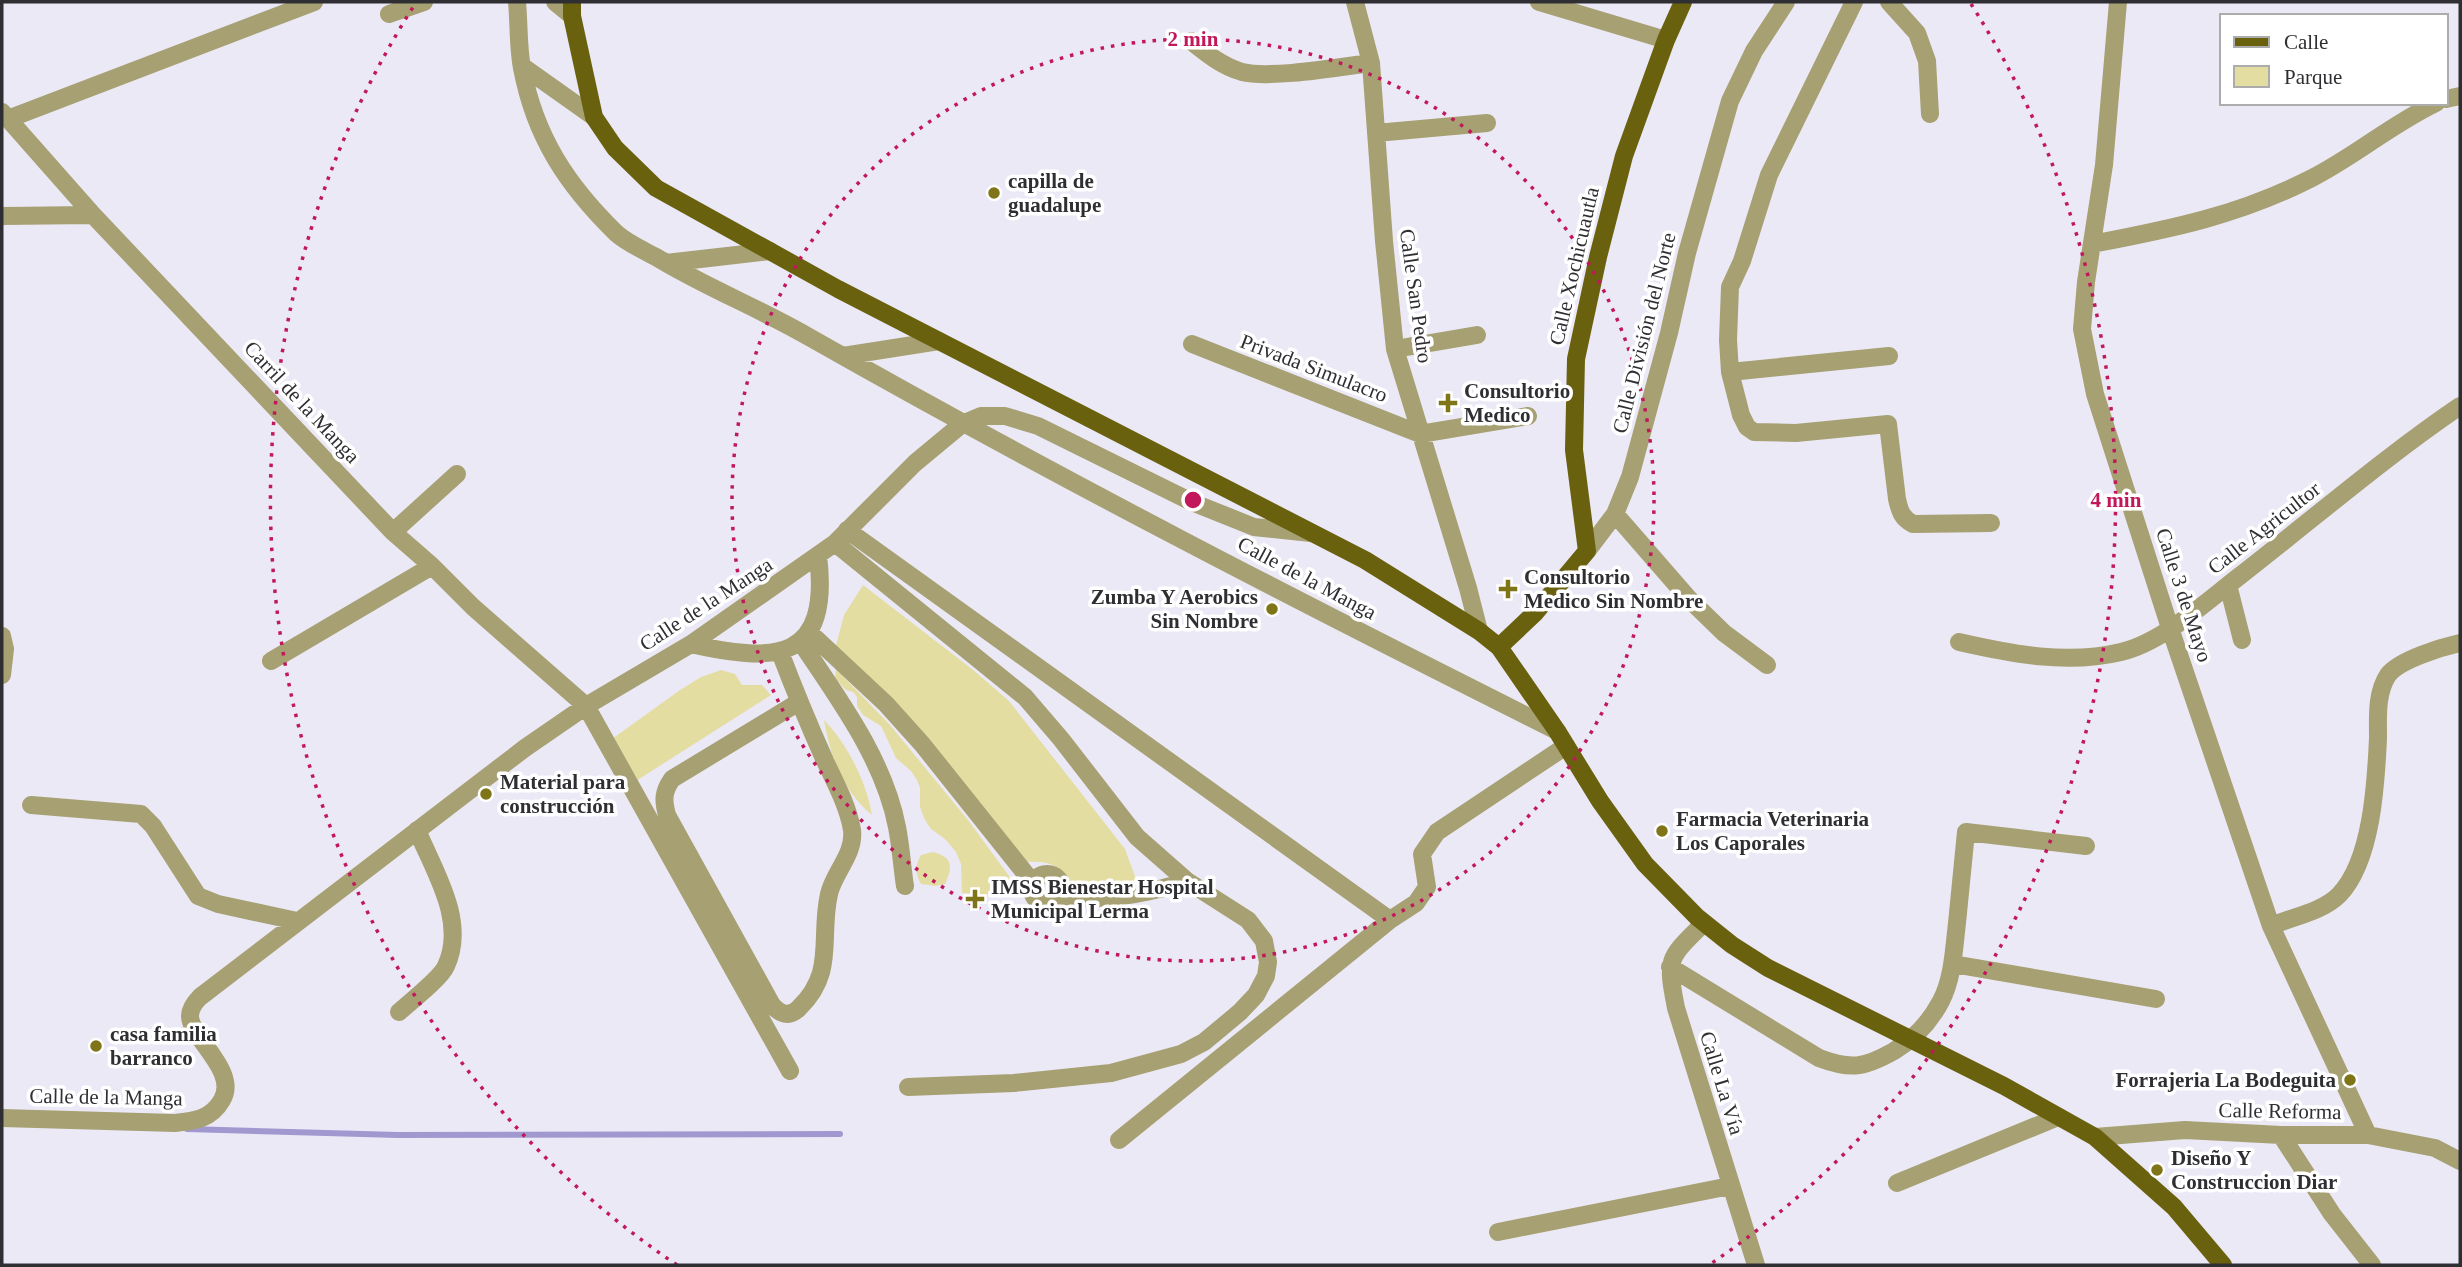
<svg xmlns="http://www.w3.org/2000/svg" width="2462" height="1267" viewBox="0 0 2462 1267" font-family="'Times New Roman',serif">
  <rect width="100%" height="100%" fill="#ebe9f6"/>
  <path fill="#e4dda2" d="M863,585L972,669L1009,701L1125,849L1137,882L1072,886C1062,865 1049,861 1026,862L835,649L844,615Z
    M836,669L890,725L968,820L1009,876L1008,896L962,893L961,864L956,852L945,839L931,829L925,820L920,807V788L917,780L911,771L896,758L881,726L863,715L857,706V697L853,692L846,690L835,678Z
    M721,670L735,674L742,685H762L771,695L636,781L612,739L680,690L701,677Z
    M824,720C848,745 866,781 872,815C843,791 830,757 824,720Z
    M933,852C953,857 953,867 945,884L935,886L921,884C915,873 915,865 921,855Z"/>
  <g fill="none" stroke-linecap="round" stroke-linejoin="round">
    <path stroke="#a298d0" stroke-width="6" d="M187,1129L398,1135L840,1134"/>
    <path stroke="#a6a072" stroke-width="18" d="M517,2C519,23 518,47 522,68C535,137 567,185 616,233C627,243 643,250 656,257C705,287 759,308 809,337C1054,476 1305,605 1557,731
      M555,2L572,16
      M1355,2L1371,63L1384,241L1395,349L1468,588L1479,631
      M1539,2L1666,40
      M1854,2L1769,175L1742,261L1730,287L1728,340L1730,372L1741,415L1747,427L1754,432L1796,433L1888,424L1897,499C1900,512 1902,518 1913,524L1991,523
      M1889,2L1917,33L1927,61L1930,114
      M2118,2L2104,165L2086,282L2082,329L2095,394L2170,628L2271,926L2368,1135
      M389,14L424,2
      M1191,41C1207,54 1222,66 1242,72C1271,79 1339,67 1371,63
      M522,66L594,117
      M2446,99L2460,96
      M2,112L93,215L393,532L432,566L473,607L586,706L790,1071
      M8,119L314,2
      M1376,133L1487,123
      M2,216L93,215
      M2092,244C2171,229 2240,215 2312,178C2355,156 2392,124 2436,103
      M666,263L770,251
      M1192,344L1420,434L1528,416
      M1395,349L1477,335
      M843,356L939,341
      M1730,372L1889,356
      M1615,514L1689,599L1724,633L1767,665
      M847,530L1390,920
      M393,532L457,474
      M835,543L1025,697L1061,739L1137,837L1187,881L1248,920L1264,941L1268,962L1266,976L1256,995L1240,1012L1204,1042L1181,1054L1111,1073L1014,1083L908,1087
      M1587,551L1615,514L1630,477L1669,333L1687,253L1730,101L1754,51L1786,2
      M2228,585L2242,640
      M810,633L886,704L922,744L1033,883
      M2,636L5,649L2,675
      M800,641C838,698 884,759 897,827C901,847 902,867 905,886
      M1959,642C2012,654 2067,665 2121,652C2163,642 2207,601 2241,575C2313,519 2385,457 2460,406
      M691,644C776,663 831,662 818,555
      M780,652C794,689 809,725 825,761C835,782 848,806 852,830C855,854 834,872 829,894C819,939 836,972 799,1008C789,1018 780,1014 772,1005L667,815C663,800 663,792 672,779L799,702
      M271,661L432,566
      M31,805L141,814L153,826L198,896L218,904L297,921
      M1032 889a15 15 0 1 1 30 0a15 15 0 1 1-30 0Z
      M1061,896C1103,902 1147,894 1187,881
      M1704,923C1668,959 1666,957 1676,1008L1756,1265
      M2271,926C2292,917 2322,912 2339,895C2372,861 2376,783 2378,738C2378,718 2376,693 2388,675C2399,660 2442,647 2460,643
      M1953,964L2156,999
      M1670,967L1819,1058C1851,1070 1864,1068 1894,1051C1914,1039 1930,1022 1941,1001C1953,978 1954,948 1957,923C1960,893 1963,863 1966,832L2086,846
      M399,1012C410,1002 441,978 446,966C467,921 434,871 417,830
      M2,1118L175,1123C195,1121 211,1119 222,1100C239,1071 190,1038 190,1016C190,1008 195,1002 200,997L525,748L586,706L691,644L835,543L915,463L962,424L981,416H1005L1038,426L1194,503L1254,527L1311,533
      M2281,1135L2332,1214L2372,1265
      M2095,1137L2185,1130L2281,1135H2368L2435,1148L2460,1161
      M1119,1140L1390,920L1416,903L1427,887L1422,854L1437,832L1566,746
      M1897,1183L2058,1117
      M1498,1232L1730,1186"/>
    <path stroke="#6a610f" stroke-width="18" d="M572,2V16L594,117L615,148L656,188L838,289L1365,560L1479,631L1499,647L1557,731L1600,801L1645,864L1697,917L1732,945L1768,968L2004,1086L2095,1137L2174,1207L2223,1265
      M1499,647L1535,613L1587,551L1574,450L1576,359L1598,257L1624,156L1666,40L1683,2"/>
  </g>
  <g fill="none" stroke="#c2185b" stroke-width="3.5" stroke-dasharray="3.5 7">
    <circle cx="1193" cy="500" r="461"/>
    <path d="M677 1265A923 923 0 0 1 415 4M1971 4A923 923 0 0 1 1709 1265"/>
  </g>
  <g fill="#7f7417" stroke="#fff" stroke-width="2.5">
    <circle cx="994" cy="193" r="7"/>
    <path d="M1444.5 392.5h7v7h7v7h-7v7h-7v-7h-7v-7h7z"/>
    <path d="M1504.5 578.5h7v7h7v7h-7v7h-7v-7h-7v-7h7z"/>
    <circle cx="1272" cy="609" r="7"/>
    <circle cx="486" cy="794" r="7"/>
    <circle cx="1662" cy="831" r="7"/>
    <path d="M971.5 888.5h7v7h7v7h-7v7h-7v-7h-7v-7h7z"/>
    <circle cx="96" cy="1046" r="7"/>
    <circle cx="2350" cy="1080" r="7"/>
    <circle cx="2157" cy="1170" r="7"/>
  </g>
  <g text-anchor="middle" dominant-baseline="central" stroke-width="7" stroke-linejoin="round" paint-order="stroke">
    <g font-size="21" font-weight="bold" fill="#2f2f33" stroke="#fff" text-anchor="start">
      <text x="1008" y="181">capilla de<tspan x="1008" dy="24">guadalupe</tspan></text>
      <text x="1464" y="391">Consultorio<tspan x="1464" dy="24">Medico</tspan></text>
      <text x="1524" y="577">Consultorio<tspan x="1524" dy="24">Medico Sin Nombre</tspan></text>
      <text x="1258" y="597" text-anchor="end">Zumba Y Aerobics<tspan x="1258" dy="24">Sin Nombre</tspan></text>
      <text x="500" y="782">Material para<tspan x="500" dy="24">construcción</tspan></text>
      <text x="1676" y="819">Farmacia Veterinaria<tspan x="1676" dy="24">Los Caporales</tspan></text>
      <text x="991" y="887">IMSS Bienestar Hospital<tspan x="991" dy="24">Municipal Lerma</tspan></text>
      <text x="110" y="1034">casa familia<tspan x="110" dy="24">barranco</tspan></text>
      <text x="2336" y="1080" text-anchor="end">Forrajeria La Bodeguita</text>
      <text x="2171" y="1158">Diseño Y<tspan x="2171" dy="24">Construccion Diar</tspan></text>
    </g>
    <g font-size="21" fill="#2f2f33" stroke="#fff">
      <text transform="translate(1574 266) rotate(-77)">Calle Xochicuautla</text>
      <text transform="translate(1416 296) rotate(82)">Calle San Pedro</text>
      <text transform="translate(1644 333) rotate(-76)">Calle División del Norte</text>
      <text transform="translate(1314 368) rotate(21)">Privada Simulacro</text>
      <text transform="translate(302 402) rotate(47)">Carril de la Manga</text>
      <text transform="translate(2264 528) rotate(-38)">Calle Agricultor</text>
      <text transform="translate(1307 578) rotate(28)">Calle de la Manga</text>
      <text transform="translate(2184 595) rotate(72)">Calle 3 de Mayo</text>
      <text transform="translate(706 604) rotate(-33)">Calle de la Manga</text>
      <text transform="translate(1722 1083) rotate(73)">Calle La Vía</text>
      <text transform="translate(106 1097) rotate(1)">Calle de la Manga</text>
      <text transform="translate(2280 1111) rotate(1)">Calle Reforma</text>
    </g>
  </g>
  <circle cx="1193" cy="500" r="10" fill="#c2185b" stroke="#fff" stroke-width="3.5"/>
  <g font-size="21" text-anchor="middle" font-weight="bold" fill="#c2185b" stroke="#fff" stroke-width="7" stroke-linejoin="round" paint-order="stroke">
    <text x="1193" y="46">2 min</text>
    <text x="2116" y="507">4 min</text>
  </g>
  <rect width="2462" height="1267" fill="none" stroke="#2f2f33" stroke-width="7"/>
  <rect x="2220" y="14" width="228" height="91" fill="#ffffff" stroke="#acacad" stroke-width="2"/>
  <rect x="2234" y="37" width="35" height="10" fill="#6a610f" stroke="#acacad" stroke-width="2"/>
  <text x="2284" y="49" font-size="21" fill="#2f2f33">Calle</text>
  <rect x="2234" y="66" width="35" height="21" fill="#e4dda2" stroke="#acacad" stroke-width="2"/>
  <text x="2284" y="84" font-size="21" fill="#2f2f33">Parque</text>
</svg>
